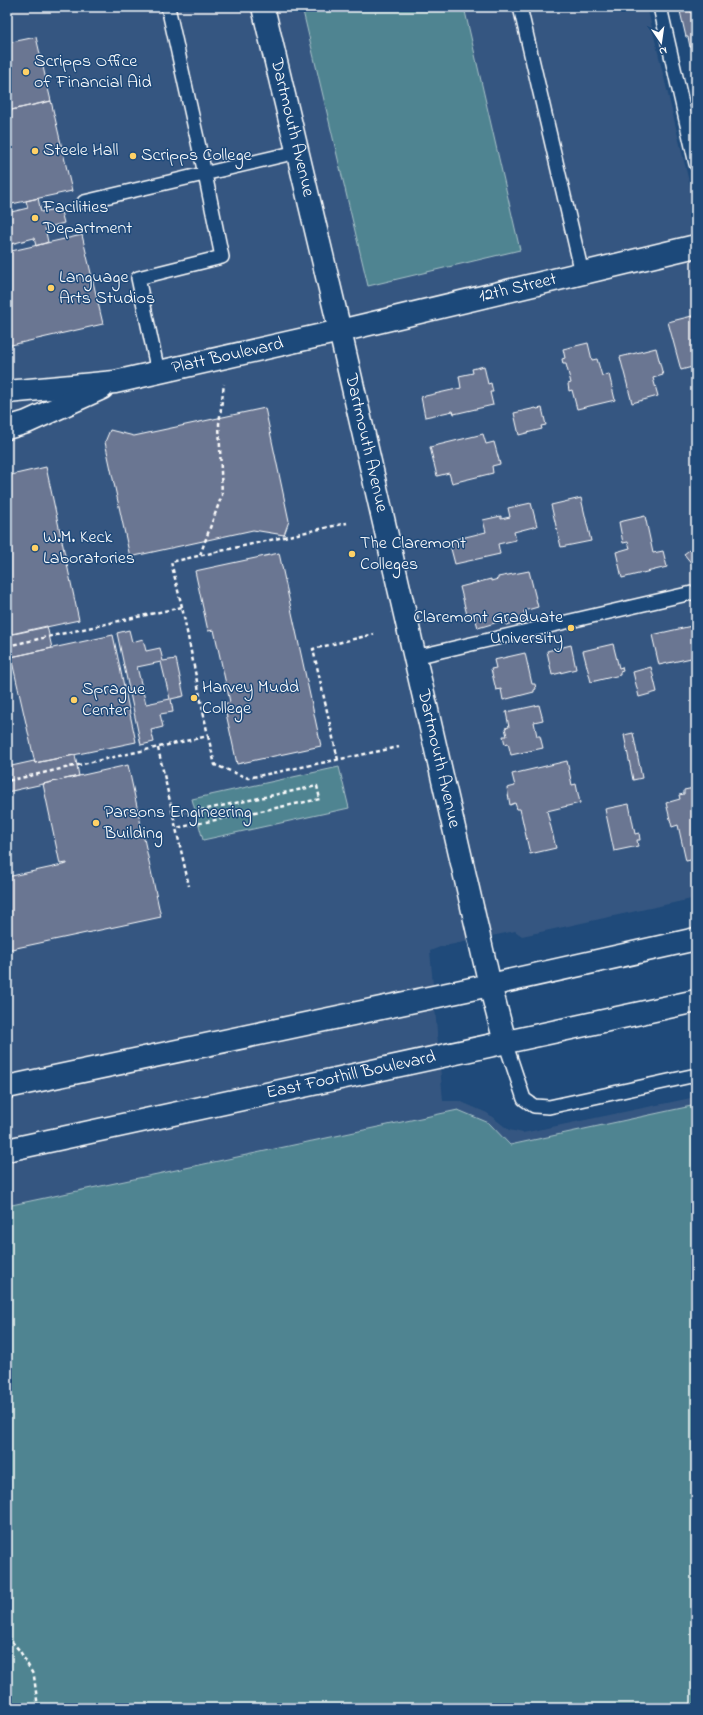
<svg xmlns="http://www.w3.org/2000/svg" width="703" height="1715" viewBox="0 0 703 1715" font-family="'Indie Flower',sans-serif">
  <rect width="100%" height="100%" fill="#1f4a7a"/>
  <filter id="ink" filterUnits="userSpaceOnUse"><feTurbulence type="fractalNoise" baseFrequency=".025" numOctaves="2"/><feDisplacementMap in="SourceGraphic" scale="8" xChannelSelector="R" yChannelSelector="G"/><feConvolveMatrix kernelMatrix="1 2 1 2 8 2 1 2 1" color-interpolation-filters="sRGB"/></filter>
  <g filter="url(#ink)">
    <path fill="#365781" d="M7,7H647L696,211V898L522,936L515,931L440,947L430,951L443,1101H459L487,1113L509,1130L523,1133L696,1097V1708H7Z"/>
    <path fill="#508491" stroke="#a8c2c8" d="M302,7H464L520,250L368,286Z
      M339,767L349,808L203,840L192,799Z
      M696,1105V1708H7V1206L458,1110L489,1123L510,1145Z"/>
    <path fill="#6b7692" stroke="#fff" fill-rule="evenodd" d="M679,7H696V53H694L692,47H690L688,37H686Z
      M36,37L51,101L7,111V43Z
      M51,101L72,191L7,205V111Z
      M38,198L41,212L60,208L64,223L45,228L48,242L36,246L34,238L11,244L7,228V213L28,208L26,201Z
      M82,235L103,324L7,346V252Z
      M696,315V356L694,357L696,366L681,370L668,322Z
      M588,343L592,360L597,359L602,376L609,374L615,400L577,409L572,390L569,391L568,384L571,383L566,364H563L562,359L565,358L563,349Z
      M656,348L663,375L653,378L658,396L632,403L620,357Z
      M484,366L488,384L491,383L493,392H490L493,405L454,414L453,411L425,417L421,397L461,388L459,376L473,373L472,369Z
      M265,408L289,521L284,535L253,530L130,557L105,442L110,430L134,436Z
      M536,408L537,409L542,408L546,425L541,426L542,429L519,435L514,413Z
      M483,434L486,444L494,442L500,464L492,466L493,473L452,483L449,473L437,476L430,447Z
      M46,467L79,620L9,635L7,627V476Z
      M581,498L591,541L561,547L551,505Z
      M531,503L537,526L514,532L516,540L498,544L500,554L455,564L449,541L486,532L483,520L501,516V519L510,517L508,508Z
      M645,516L653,553L663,551L667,567L622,578L616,552L630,548L628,542L623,543L619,522Z
      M696,545V569L684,554Z
      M279,553L321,746L237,764L224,704L230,702L214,630L208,631L195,571Z
      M529,571L538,607L524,611L526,620L506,625L505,620L478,628L474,613L467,615L460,587L491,579V581L498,579V577Z
      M696,625V657L659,665L652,635Z
      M47,626L52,648L11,657L12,658L7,659V635Z
      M129,630L132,642L143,639L146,651L160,648L163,661L176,659L184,696L171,699L173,712L160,714L163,727L151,730L154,742L141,745L117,633ZM161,662L170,699L146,704L137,667Z
      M113,635L136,742L35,763L11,657Z
      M613,644L619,668L622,667L623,671L620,672V675L591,682L583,651Z
      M571,645L576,669L552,675L547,651Z
      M525,653L532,684H535L536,689L534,690V692L503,700L501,689L496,690L491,669L496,668L494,660Z
      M651,667L657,692L639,697L633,672Z
      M539,705L543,720L534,722L537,736H540L543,748L511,755L508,743L505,744L503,736H507L505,728L509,727L506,712Z
      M633,733L642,778L633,780L624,735Z
      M75,755L79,776L7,792V767L34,761L35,763Z
      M567,761L572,785L576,784L580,803L547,811L556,848L530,854L520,809H517L515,803L510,805L507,788L515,786L512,774Z
      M128,765L161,917L7,950V877L67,864V863L60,864L43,784Z
      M694,788V791H696V859L686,861L678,825L672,827L666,803L680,799L679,795L684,794V790Z
      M629,804L635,834L639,833L640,840H637L638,846L614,851L605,809Z"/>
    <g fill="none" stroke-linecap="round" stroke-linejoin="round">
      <g stroke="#fff" stroke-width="16">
        <path id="service" d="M520,7L582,273
          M660,7L696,164
          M84,202L297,152
          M158,372L138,278L222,257L205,174L168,7
          M415,657L696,592
          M505,1042L524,1099L534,1106L549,1107L696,1075"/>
      </g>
      <g stroke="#fff" stroke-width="25">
        <g id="minor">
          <path id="s1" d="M263,7L340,331L490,985L505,1042"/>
          <path id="s2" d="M7,392L115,382L340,331L696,246"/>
          <path d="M7,428L27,422L102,388"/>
        </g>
      </g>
      <g stroke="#fff" stroke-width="25">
        <g id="primary">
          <path d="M7,1087L490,985L696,939"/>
          <path id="s3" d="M7,1150L696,1001"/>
        </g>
      </g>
      <path stroke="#fff" stroke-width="2.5" stroke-dasharray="4 3" stroke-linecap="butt" d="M200,555L222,495L219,424L224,384
        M182,607L171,562L347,523
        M7,646L182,607L208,736L7,781
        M208,736L215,765L248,778L399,747
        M158,748L189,886
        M338,760L313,649L374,634
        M173,816L317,786L320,799L176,828
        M7,1636L20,1651L34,1676L38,1708"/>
      <use href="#service" stroke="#1f4a7a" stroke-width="13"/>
      <use href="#minor" stroke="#1f4a7a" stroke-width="22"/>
      <use href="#primary" stroke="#1f4a7a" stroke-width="22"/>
    </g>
  </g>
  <g fill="#ffd166" stroke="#1f4a7a" stroke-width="1.5">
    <circle cx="26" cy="72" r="4"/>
    <circle cx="35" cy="151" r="4"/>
    <circle cx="133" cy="156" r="4"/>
    <circle cx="35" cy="218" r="4"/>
    <circle cx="51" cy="288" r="4"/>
    <circle cx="35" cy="548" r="4"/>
    <circle cx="352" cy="554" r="4"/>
    <circle cx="571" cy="628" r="4"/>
    <circle cx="194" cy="698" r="4"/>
    <circle cx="74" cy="700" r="4"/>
    <circle cx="96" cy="823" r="4"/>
  </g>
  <g text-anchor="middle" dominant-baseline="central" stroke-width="3" stroke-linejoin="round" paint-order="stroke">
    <g font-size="18" fill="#fff" stroke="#1f4a7a" text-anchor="start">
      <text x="34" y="62">Scripps Office<tspan x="34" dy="21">of Financial Aid</tspan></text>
      <text x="43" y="151">Steele Hall</text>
      <text x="141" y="156">Scripps College</text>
      <text x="43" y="208">Facilities<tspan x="43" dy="21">Department</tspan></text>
      <text x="59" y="278">Language<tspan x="59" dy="21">Arts Studios</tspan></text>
      <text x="43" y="538">W.M. Keck<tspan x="43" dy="21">Laboratories</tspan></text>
      <text x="360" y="544">The Claremont<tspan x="360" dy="21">Colleges</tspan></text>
      <text x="563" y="618" text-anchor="end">Claremont Graduate<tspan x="563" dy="21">University</tspan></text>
      <text x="202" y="688">Harvey Mudd<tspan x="202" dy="21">College</tspan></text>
      <text x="82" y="690">Sprague<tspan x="82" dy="21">Center</tspan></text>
      <text x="104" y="813">Parsons Engineering<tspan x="104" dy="21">Building</tspan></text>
    </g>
    <g font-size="18" fill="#fff" stroke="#1f4a7a">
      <text stroke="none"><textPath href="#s1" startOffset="124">Dartmouth Avenue</textPath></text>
      <text stroke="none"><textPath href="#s2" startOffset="522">12th Street</textPath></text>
      <text stroke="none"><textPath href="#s2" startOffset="224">Platt Boulevard</textPath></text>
      <text stroke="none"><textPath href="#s1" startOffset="448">Dartmouth Avenue</textPath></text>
      <text stroke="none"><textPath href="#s1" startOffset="772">Dartmouth Avenue</textPath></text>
      <text stroke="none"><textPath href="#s3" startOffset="352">East Foothill Boulevard</textPath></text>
    </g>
  </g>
  <rect width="703" height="1715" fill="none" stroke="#1f4a7a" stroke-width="24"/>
  <rect x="12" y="12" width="679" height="1691" fill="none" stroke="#fff" stroke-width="1.5" filter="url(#ink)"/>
  <g transform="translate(661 42) rotate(167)" stroke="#1f4a7a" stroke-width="3" paint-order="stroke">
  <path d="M0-3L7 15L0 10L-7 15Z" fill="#ffffff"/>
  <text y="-6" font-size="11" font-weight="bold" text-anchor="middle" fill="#ffffff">N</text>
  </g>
</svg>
